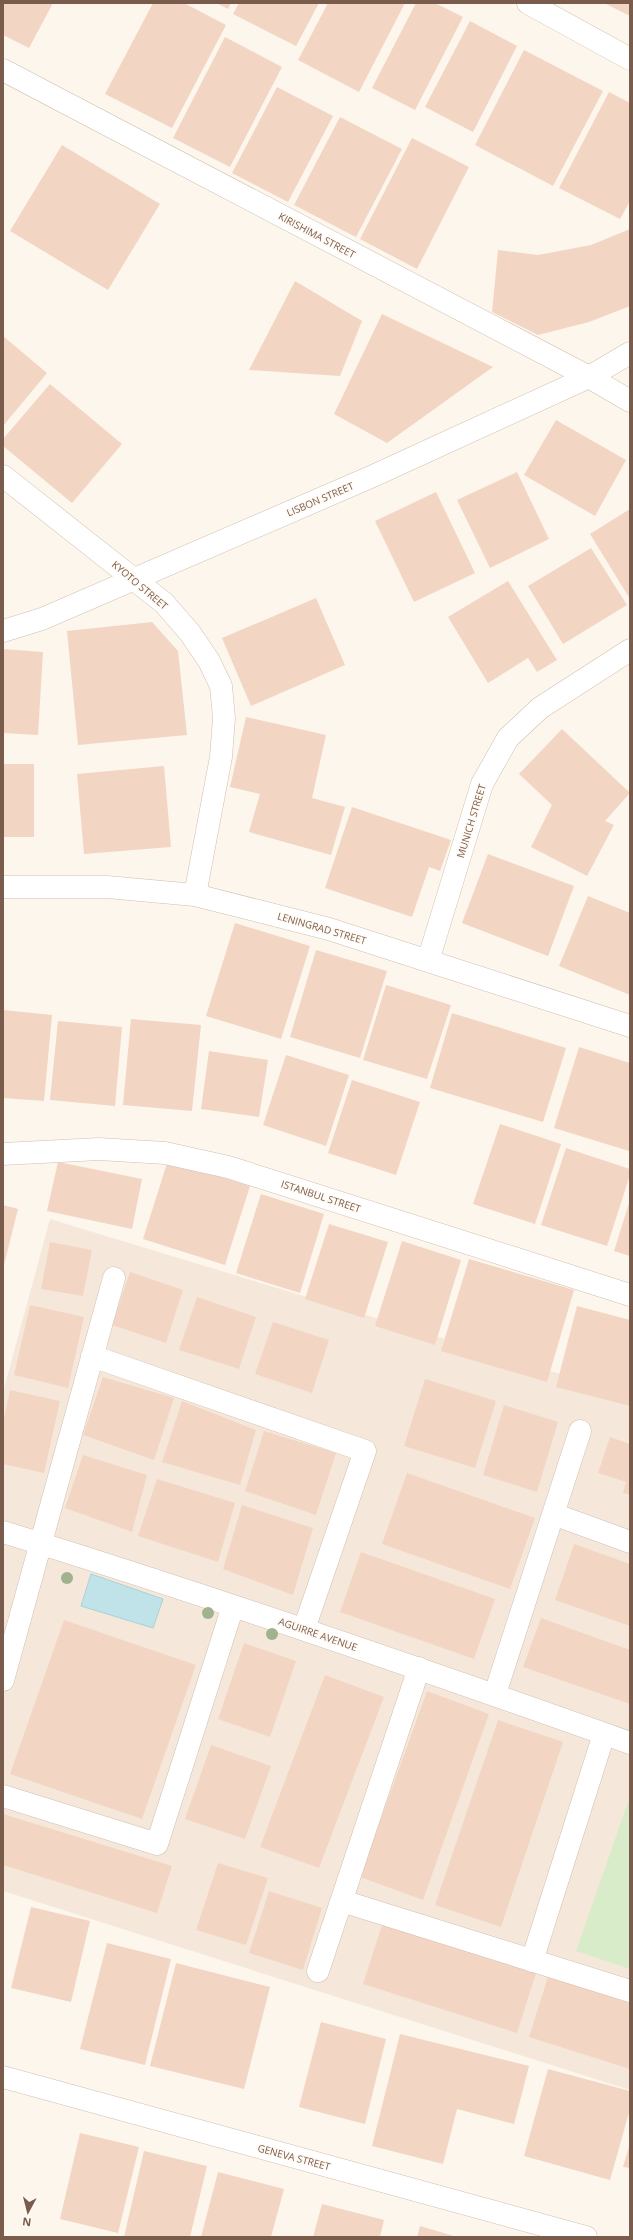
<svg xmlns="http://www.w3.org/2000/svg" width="633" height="2240" viewBox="0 0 633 2240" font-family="'Open Sans',sans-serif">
  <rect width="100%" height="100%" fill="#fdf6ec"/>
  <path fill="#f5e8da" d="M50,1219L630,1395V2090L3,1891V1392Z"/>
  <path fill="#d8ecc9" d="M628,1802L630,1803V1969L576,1951Z"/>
  <path fill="#bfe3e8" stroke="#a5d3da" d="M91,1574L163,1599L153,1628L81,1606Z"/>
  <path fill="#f3d5c3" d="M3,3H53L29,48L3,35Z
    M153,3H184L226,25L172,128L105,94Z
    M216,3H231L228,9Z
    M239,3H319L296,46L233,14Z
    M328,3H405L359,92L298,60Z
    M416,3H435L463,17L415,110L372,88Z
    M604,3H630V16Z
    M470,21L517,46L473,132L425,107Z
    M225,37L282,67L230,167L173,138Z
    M524,50L603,91L553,186L475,145Z
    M277,87L333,116L288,202L232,173Z
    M609,92L630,103V201L620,219L559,188Z
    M340,117L402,149L356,237L294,205Z
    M412,138L469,167L417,269L360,239Z
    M62,145L160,204L108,290L10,231Z
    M630,229V306L589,322L538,335L492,312L498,250L538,255L591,245Z
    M295,281L362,321L340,376L249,370Z
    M382,314L493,367L387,443L334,414Z
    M3,336L47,373L3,426Z
    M50,384L122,444L72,503L3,446V439Z
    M556,420L626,460L595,516L524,475Z
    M517,472L549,539L490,568L457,500Z
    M436,492L475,573L414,602L375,521Z
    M630,509V599L590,534Z
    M591,548L627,605L563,644L528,586Z
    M508,581L557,660L537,672L528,658L488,683L448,617Z
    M316,598L345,665L251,706L222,638Z
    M152,622L178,651L187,735L78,745L67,631Z
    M3,649L43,652L38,735L3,733Z
    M246,717L326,735L312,798L345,807L331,855L249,832L260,794L230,787Z
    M562,729L630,793L605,821L614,825L587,876L531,847L552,805L519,774Z
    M3,764H34V837H3Z
    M164,766L171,847L84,854L77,774Z
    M352,807L451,840L440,871L429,867L412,917L325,888Z
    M488,854L574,886L548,956L462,923Z
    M588,896L630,913V995L559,966Z
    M235,923L310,946L281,1039L206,1016Z
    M316,950L387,971L360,1058L290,1037Z
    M386,985L451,1005L427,1079L363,1060Z
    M3,1010L52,1015L44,1101L3,1098Z
    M452,1013L566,1048L543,1122L430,1088Z
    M131,1019L201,1025L192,1111L123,1105Z
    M58,1021L122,1027L115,1106L50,1100Z
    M579,1047L630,1063L629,1151L554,1128Z
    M209,1051L268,1060L259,1117L201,1109Z
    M286,1055L349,1075L326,1146L263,1125Z
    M352,1080L420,1102L396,1175L328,1153Z
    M500,1124L561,1144L535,1224L473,1204Z
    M566,1148L630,1169V1175L607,1246L541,1225Z
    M168,1160L250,1186L225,1265L143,1239Z
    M58,1162L142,1179L132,1229L47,1211Z
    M261,1194L324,1214L300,1293L236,1273Z
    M630,1200V1256L614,1251Z
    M3,1205L18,1209L4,1265H3Z
    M329,1224L388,1242L364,1318L305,1299Z
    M402,1241L461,1260L435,1345L375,1326Z
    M50,1242L92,1250L83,1296L41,1289Z
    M469,1259L574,1290L547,1382L441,1351Z
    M130,1272L183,1290L166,1343L112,1325Z
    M197,1297L256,1317L239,1369L179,1350Z
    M30,1305L84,1317L68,1388L14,1375Z
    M577,1306L630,1320V1406L556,1387Z
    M273,1322L329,1340L312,1393L255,1374Z
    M103,1377L174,1398L154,1460L83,1435Z
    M425,1379L496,1401L475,1468L404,1446Z
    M10,1390L60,1401L44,1473L3,1464V1424Z
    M182,1401L256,1430L240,1485L162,1462Z
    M504,1405L558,1422L537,1492L483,1475Z
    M264,1431L336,1453L316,1515L245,1491Z
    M610,1437L630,1444V1495L623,1493L626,1482L598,1473Z
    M83,1455L147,1475L132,1532L65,1508Z
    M407,1473L535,1518L510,1589L382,1544Z
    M157,1479L235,1503L218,1562L138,1536Z
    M242,1505L313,1528L293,1595L223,1569Z
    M574,1544L630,1564V1626L555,1600Z
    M361,1552L495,1599L474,1659L340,1612Z
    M541,1618L630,1650V1704L523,1667Z
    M64,1620L196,1665L142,1819L10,1774Z
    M244,1643L296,1661L270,1737L218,1719Z
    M325,1675L384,1697L319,1868L260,1847Z
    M427,1691L489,1714L423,1900L360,1877Z
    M498,1720L563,1742L501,1927L435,1905Z
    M211,1745L271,1766L245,1839L185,1819Z
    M3,1814L172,1866L157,1913L3,1865Z
    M218,1863L268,1878L246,1945L196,1930Z
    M269,1891L322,1908L303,1970L249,1953Z
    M31,1907L90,1921L71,2002L11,1988Z
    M382,1925L536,1973L517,2033L363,1984Z
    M107,1943L171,1959L145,2065L80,2049Z
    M176,1963L270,1987L244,2089L150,2066Z
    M548,1977L630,2003V2069L529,2037Z
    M321,2022L386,2039L365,2124L299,2107Z
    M400,2034L529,2066L514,2124L457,2109L443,2164L372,2146Z
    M548,2069L630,2091V2109L610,2180L524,2156Z
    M80,2133L139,2147L118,2233L60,2219Z
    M630,2143V2168L623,2167Z
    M144,2151L207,2166L190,2237H124Z
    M218,2172L284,2189L271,2237H201Z
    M322,2204L384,2220L380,2237H313Z
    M420,2226L457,2237H417Z"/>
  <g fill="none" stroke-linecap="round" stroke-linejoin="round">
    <g stroke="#d1beb0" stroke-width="23">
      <path id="street" d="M528,3L630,59
        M3,70L589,377L630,401
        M3,476L164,603L190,633L209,661L221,686L224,718L221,757L195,895
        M3,631L42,619L373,476L589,377L630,353
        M3,887H107L195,895L329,929L630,1026
        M428,961L482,784L508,738L540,708L630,650
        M3,1154L99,1149L165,1153L228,1167L630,1295
        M92,1356L365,1451L304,1629
        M553,1514L630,1542
        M3,1532C214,1597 422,1669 630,1743
        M3,1680L114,1278
        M495,1694L580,1431
        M3,1796L157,1844L233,1606
        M342,1901L630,1991
        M532,1961L604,1734
        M318,1971L419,1668
        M3,2077L586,2237"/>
    </g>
    <use href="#street" stroke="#fff" stroke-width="22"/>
  </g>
  <g fill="#a0b28e">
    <circle cx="67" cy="1578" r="6"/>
    <circle cx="208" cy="1613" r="6"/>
    <circle cx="272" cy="1634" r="6"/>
  </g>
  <g text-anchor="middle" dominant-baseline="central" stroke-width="3" stroke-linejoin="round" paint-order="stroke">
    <g font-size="10" fill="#7a5c4d" stroke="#fffaf3">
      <text transform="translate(317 235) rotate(28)">KIRISHIMA STREET</text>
      <text transform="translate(320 499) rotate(-23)">LISBON STREET</text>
      <text transform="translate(140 585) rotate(40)">KYOTO STREET</text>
      <text transform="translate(471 821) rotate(-73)">MUNICH STREET</text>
      <text transform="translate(322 928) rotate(16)">LENINGRAD STREET</text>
      <text transform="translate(321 1196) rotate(18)">ISTANBUL STREET</text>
      <text transform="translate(318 1634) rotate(19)">AGUIRRE AVENUE</text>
      <text transform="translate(294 2157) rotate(15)">GENEVA STREET</text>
    </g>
  </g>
  <rect width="633" height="2240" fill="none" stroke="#7a5c4d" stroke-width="8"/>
  <g transform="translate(28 2212) rotate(187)" stroke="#fffaf3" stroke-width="3" paint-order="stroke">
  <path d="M0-3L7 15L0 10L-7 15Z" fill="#7a5c4d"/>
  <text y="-6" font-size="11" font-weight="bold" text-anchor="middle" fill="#7a5c4d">N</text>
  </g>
</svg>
